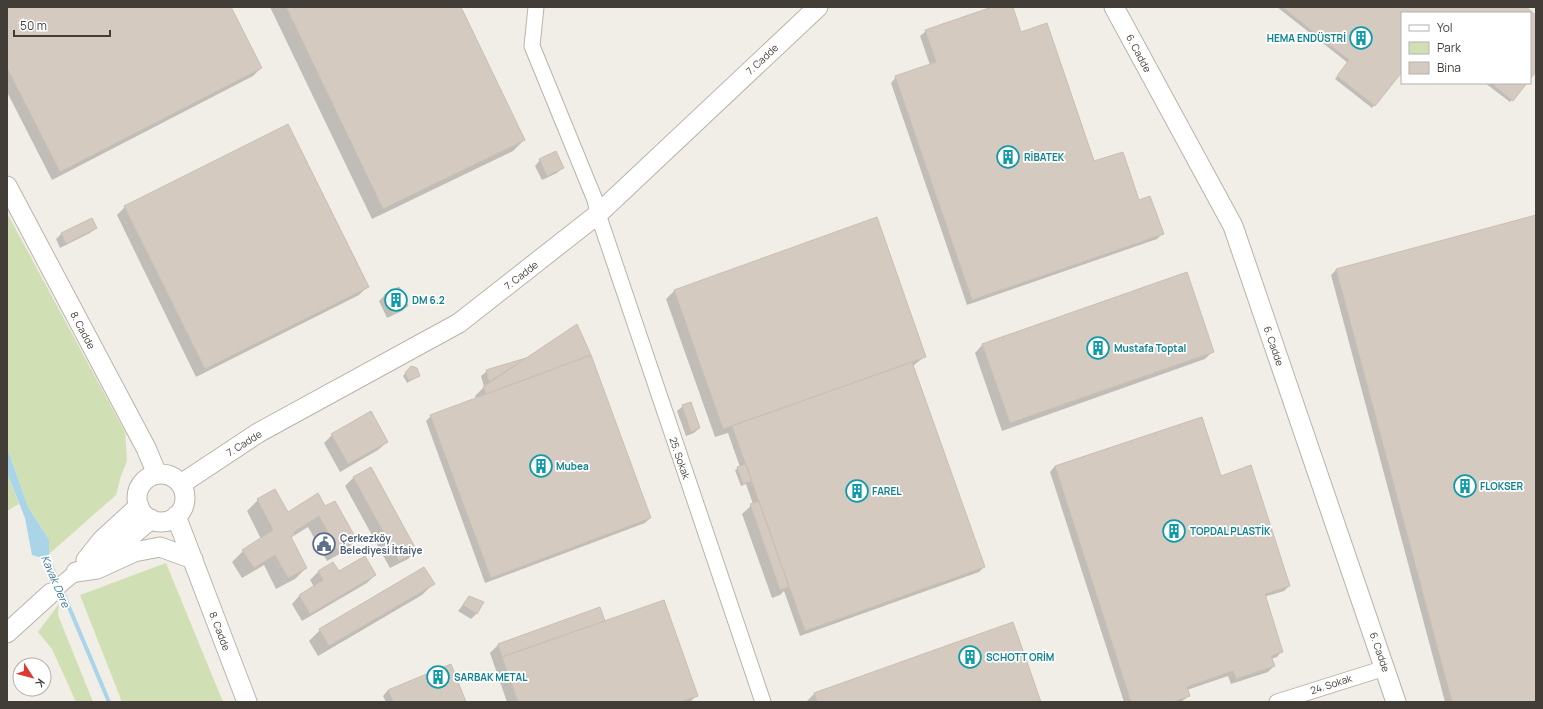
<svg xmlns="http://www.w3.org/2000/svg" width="1543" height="709" viewBox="0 0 1543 709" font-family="Manrope,sans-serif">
  <rect width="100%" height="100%" fill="#f1ede7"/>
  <path fill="#d1e0b4" d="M7,213L125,432L127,461L121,476L116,495L49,554V540L28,507L7,448Z
    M7,473L19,504L7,511Z
    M166,563L223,702H122L80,595Z
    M59,604L58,615L93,702H76L52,649L38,632Z"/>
  <path fill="#aad4e7" d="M7,448L28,507L49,540V554L42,558L32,555L25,518L7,473Z"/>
  <path fill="#0003" d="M7,7H230L261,68L253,76L52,180L7,92Z
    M270,7H460L524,140L513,151L372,219Z
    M995,7H1012L1021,33L1094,163L1138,201L1162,234L1157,239L967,305L891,83L896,77L930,65L920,36L926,31Z
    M1277,7H1524L1536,16V70L1530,78V13H1402V71L1372,108L1335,79L1348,63Z
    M1485,83H1526L1510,102Z
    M540,160L563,167L557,173L542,180L535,166Z
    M125,207L367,287L359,295L196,377L117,215Z
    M1536,216V702H1445L1331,275L1336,270Z
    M91,219L96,228L90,233L60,248L56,239L61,234Z
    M398,289L407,306L402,311L387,318L379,301L384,296Z
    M674,291L925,356L913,366L984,567L979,572L800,636L784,591L780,595L772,598L742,514L753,504L746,484L741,486L735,470L740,467L728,433L715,437L666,299Z
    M983,344L1213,351L1205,359L1002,431L975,353Z
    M590,355L650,518L645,523L485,583L426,421L431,416L476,399L475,396L484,387L481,376L487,371L521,361Z
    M408,370L419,376L407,383L403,376Z
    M683,406L699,428L694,433L686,436L677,411Z
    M1201,419L1220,477L1289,586L1284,591L1264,597L1282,651L1277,657L1271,659L1274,666L1268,672L1231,684L1228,676L1187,690L1189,696L1181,702H1124L1050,472L1055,466Z
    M332,435L387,442L378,450L340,472L324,443Z
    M371,469L416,551L408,559L390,568L345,486L353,478Z
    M258,500L287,513L325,507L356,540L345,551L327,561L308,527L290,538L306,568L295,579L276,589L264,565L242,578L232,562L243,551L261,539L247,511Z
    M333,564L338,573L375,575L367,583L302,621L292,604L300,595L314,587L310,580L318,572Z
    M433,584L422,595L318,656L309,641L320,630Z
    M469,597L477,613L471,619L458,611Z
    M600,608L604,622L696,696L690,702H507L490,653L498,645Z
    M388,690L465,702H386L383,696Z
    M814,694L1040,702H806Z"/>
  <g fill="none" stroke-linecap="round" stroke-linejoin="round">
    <path stroke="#aad4e7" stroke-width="4" d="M45,551L58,582
      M61,588L109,702"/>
  </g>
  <path fill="#d4cac0" stroke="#cbbeb2" d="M7,7H231L262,68L60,172L7,68Z
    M286,7H461L525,140L383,209Z
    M992,7H1013L1021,32L1047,23L1094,161L1123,152L1139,200L1150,196L1164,234L972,300L895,76L936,62L925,30Z
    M1282,7H1526L1536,15V72L1530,79V13H1402V72L1375,106L1337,76L1349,60Z
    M1491,83H1527L1513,101Z
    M288,124L369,287L205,369L124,206Z
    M556,151L564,168L547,176L539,159Z
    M1536,215V702H1452L1336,269Z
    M877,217L926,357L723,429L674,290Z
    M92,218L97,228L66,244L61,233Z
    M1187,272L1214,352L1010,423L982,344Z
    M399,287L408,306L393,314L384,295Z
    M577,324L591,355L486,394L483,387Z
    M591,355L651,518L491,578L430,415Z
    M526,358L489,382L486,370Z
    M912,362L985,567L805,631L732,426Z
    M411,366L417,368L420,376L409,381L405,373Z
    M691,402L700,428L691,432L682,405Z
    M371,411L388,442L348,464L331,434Z
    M1202,417L1221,476L1251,465L1290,586L1265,594L1283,652L1271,656L1275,666L1236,679L1233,671L1187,687L1190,696L1172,702H1131L1055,466Z
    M746,464L752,481L743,484L737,467Z
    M371,467L417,551L399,561L353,477Z
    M275,489L288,512L318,493L325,506L335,501L357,540L338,551L319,516L294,532L295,534L291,537L307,568L288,578L275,555L254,568L242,550L273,530L257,499Z
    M759,501L789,587L780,590L750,504Z
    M365,556L376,575L310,614L299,595L323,580L318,571L333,562L339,571Z
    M424,567L435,584L329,646L319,629Z
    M469,596L484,602L477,614L463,605Z
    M664,600L698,696L681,702H518L502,657Z
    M600,607L605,621L502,657L498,644Z
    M1013,622L1041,702H817L814,693Z
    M451,664L466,702H393L388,690Z"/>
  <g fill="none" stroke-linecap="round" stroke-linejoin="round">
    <g stroke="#bbb3aa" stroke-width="17">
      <path id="minor" d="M536,7L532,46L595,200L598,214L763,702
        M51,593L76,572
        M1277,702L1385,668"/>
    </g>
    <g stroke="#bbb3aa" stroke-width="21">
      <path id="tertiary" d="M1114,7L1233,226L1396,702
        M7,186L146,448L157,474
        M137 498a24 24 0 1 1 48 0a24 24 0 1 1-48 0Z
        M181,484L258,433L459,323L598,214L818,7
        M176,516L247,702
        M99,557L123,543L151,519
        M86,560L102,540L139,506
        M76,572L97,569L134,552L160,547L193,559
        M7,633L51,593"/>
    </g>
    <use href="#minor" stroke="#fff" stroke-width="15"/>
    <use href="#tertiary" stroke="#fff" stroke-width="19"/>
  </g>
  <defs>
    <g id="building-ring" transform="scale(1.15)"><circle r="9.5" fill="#fff" stroke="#0f9aa8" stroke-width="1.5"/><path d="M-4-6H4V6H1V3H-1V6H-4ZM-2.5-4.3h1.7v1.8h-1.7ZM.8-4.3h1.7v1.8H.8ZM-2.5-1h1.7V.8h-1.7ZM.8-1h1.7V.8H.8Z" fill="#0f9aa8"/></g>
    <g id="civic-ring" transform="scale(1.15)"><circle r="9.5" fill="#fff" stroke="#5c6f8a" stroke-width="1.5"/><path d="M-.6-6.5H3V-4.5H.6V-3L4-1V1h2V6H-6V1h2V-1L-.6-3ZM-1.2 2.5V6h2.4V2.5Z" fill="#5c6f8a"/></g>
  </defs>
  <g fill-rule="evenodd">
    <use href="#building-ring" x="1361" y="38"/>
    <use href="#building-ring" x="1008" y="157"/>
    <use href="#building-ring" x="396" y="300"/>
    <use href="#building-ring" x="1098" y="348"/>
    <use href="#building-ring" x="541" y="466"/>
    <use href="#building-ring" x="1465" y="486"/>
    <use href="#building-ring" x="857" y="491"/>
    <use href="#building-ring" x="1174" y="531"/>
    <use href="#civic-ring" x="324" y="544"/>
    <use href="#building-ring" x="970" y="657"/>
    <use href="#building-ring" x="438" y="677"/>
  </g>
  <g text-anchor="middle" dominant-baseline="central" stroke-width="3.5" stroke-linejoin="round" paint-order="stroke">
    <g font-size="10" font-weight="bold" fill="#0d838f" stroke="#fff" text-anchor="start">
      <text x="1346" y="38" text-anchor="end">HEMA ENDÜSTRİ</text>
      <text x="1024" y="157">RİBATEK</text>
      <text x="412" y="300">DM 6.2</text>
      <text x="1114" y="348">Mustafa Toptal</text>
      <text x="556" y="466">Mubea</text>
      <text x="1480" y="486">FLOKSER</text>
      <text x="872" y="491">FAREL</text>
      <text x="1190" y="531">TOPDAL PLASTİK</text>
      <text x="986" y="657">SCHOTT ORİM</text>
      <text x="454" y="677">SARBAK METAL</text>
    </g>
    <g font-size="10" fill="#433d37" stroke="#fff">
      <text transform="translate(1139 53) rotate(62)">6. Cadde</text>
      <text transform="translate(762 59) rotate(-43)">7. Cadde</text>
      <text transform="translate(521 275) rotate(-38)">7. Cadde</text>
      <text transform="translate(83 330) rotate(62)">8. Cadde</text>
      <text transform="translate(1274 346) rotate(71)">6. Cadde</text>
      <text transform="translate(244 443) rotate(-32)">7. Cadde</text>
      <text transform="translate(680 458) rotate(71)">25. Sokak</text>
      <text transform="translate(220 631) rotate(69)">8. Cadde</text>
      <text transform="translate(1380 652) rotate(71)">6. Cadde</text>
      <text transform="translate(1331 684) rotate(-18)">24. Sokak</text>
    </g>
    <g font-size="10" font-weight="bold" fill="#4e5e75" stroke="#fff" text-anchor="start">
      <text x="340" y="538">Çerkezköy<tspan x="340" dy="12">Belediyesi İtfaiye</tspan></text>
    </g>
    <g font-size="11" font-style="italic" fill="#3b7b9a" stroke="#fff">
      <text transform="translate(56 581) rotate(67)">Kavak Dere</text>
    </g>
  </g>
  <rect width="1543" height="709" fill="none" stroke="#433d37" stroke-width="16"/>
  <rect x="1401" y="12" width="130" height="72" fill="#ffffff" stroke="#b4b1af"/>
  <rect x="1409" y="25" width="20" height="6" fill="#ffffff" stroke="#b4b1af"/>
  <text x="1437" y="32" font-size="12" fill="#433d37">Yol</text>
  <rect x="1409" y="42" width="20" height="12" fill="#d1e0b4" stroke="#b4b1af"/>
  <text x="1437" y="52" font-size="12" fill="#433d37">Park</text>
  <rect x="1409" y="62" width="20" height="12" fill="#d4cac0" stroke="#b4b1af"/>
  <text x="1437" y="72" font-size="12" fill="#433d37">Bina</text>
  <g transform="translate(32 677) rotate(126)"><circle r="19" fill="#ffffff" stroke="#b4b1af"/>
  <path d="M0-3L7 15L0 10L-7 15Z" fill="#df3830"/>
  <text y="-6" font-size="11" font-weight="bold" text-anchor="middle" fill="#433d37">K</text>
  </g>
  <path d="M14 30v6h96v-6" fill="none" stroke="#433d37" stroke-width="2"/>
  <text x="20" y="30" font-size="12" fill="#433d37" stroke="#ffffff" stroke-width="3" paint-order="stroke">50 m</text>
</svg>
